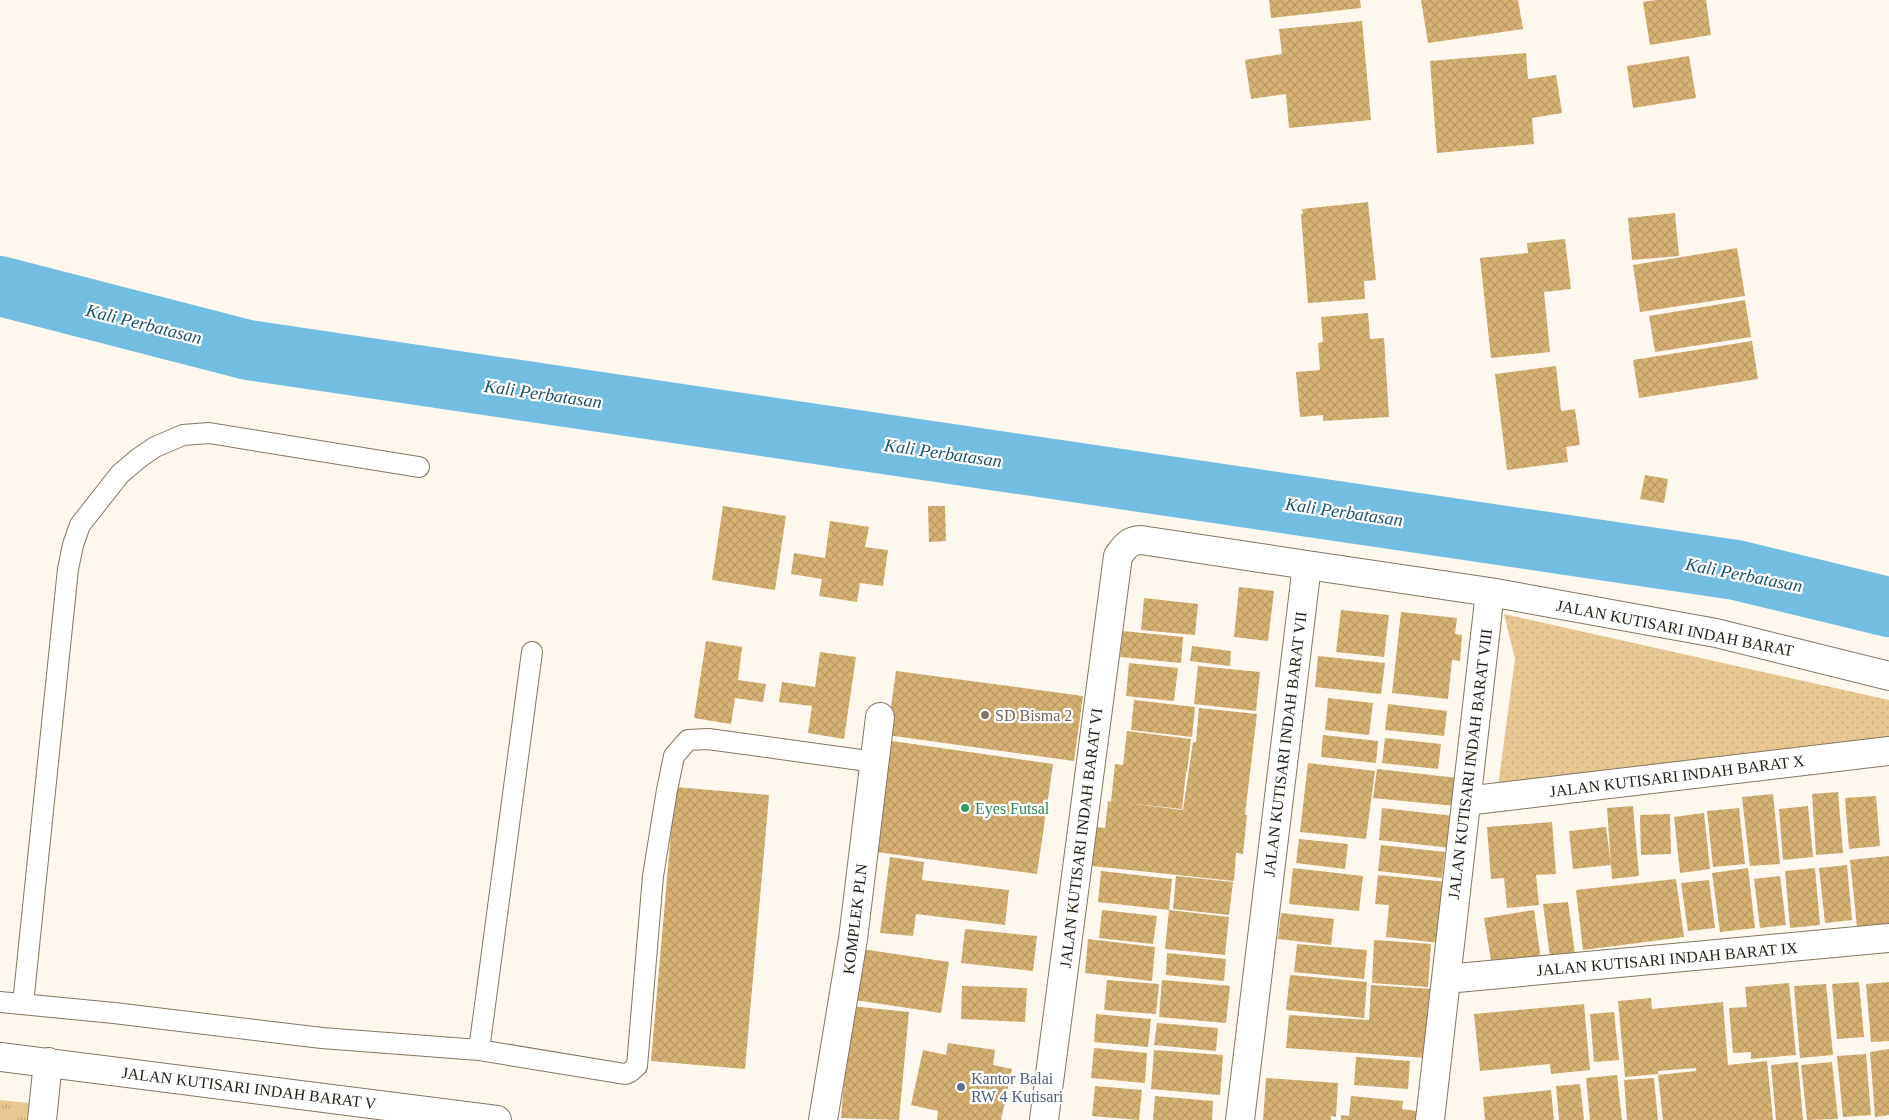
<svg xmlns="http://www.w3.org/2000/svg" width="1889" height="1120" viewBox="0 0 1889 1120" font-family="Georgia,serif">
  <defs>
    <pattern id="grass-tufts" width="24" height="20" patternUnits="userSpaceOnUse" patternTransform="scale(1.25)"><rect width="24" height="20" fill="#e7c893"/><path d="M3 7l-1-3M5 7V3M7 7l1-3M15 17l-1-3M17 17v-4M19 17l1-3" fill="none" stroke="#c6ab7e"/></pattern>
    <pattern id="park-dots" width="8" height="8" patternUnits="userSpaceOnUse" patternTransform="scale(1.25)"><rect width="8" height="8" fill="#e7c893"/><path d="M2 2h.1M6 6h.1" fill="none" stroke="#c6ab7e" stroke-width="1.8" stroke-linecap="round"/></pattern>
    <pattern id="building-cross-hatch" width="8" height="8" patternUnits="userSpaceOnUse" patternTransform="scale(1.25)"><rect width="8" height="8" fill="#d7b273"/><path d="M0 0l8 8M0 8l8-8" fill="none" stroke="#b89963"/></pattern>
  </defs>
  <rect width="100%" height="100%" fill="#fdf7ed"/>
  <path fill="url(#grass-tufts)" d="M0,1100L29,1103L27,1120H0Z"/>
  <path fill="url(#park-dots)" d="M1504,614L1889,700V738L1497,794L1515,659Z"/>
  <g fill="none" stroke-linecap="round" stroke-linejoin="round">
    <path stroke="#71bee2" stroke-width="60" d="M0,286L248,350L1736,570L1889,607"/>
  </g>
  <path fill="url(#building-cross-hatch)" d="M1269,0H1360L1361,8L1271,18Z
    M1421,0H1518L1523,29L1428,43Z
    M1656,0H1706L1711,35L1650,45L1643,2Z
    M1362,21L1371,120L1289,128L1286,94L1251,99L1245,60L1282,54L1279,29Z
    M1526,53L1528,79L1556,75L1562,113L1532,118L1534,144L1437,153L1430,61Z
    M1689,56L1696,98L1633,108L1627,66Z
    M1368,202L1376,280L1364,281L1365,299L1308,303L1301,214H1303L1302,209Z
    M1675,213L1679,256L1632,260L1628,218Z
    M1565,239L1571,289L1544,292L1550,352L1491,358L1480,258L1528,253L1527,243Z
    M1737,248L1745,296L1640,312L1633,265Z
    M1745,300L1751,337L1655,352L1649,316Z
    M1368,313L1370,339L1384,338L1389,417L1323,421V415L1300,417L1296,372L1320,370L1318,343L1323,342L1321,317Z
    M1752,341L1758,379L1639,398L1633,360Z
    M1556,366L1561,411L1575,409L1580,445L1566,447L1568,462L1507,470L1495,374Z
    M1645,475L1668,479L1664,503L1640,499Z
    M723,506L786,516L775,590L712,580Z
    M928,506H945L946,541L929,542Z
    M830,521L869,527L865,547L888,550L883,586L860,583L857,602L819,596L822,579L791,574L794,553L825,558Z
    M1239,587L1274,591L1268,641L1234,637Z
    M1144,598L1198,604L1195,635L1141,630Z
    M1341,610L1389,615L1384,657L1336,652Z
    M1401,612L1457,618L1455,634L1462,635L1460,661L1452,660L1448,699L1392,693Z
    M1123,631L1183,637L1181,663L1120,657Z
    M706,641L742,647L738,680L766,684L763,702L735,698L731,724L694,718Z
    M1192,646L1231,651L1230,666L1190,661Z
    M820,652L856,657L844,739L808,733L812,706L779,702L782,682L815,687Z
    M1318,656L1385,663L1381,694L1315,687Z
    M1129,663L1178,668L1174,701L1126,696Z
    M1198,666L1260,672L1256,711L1194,704Z
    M896,671L1083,696L1074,761L887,735Z
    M1328,698L1373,703L1369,735L1325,730Z
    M1134,700L1195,707L1192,737L1131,730Z
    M1388,704L1447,711L1444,736L1385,730Z
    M1199,708L1257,714L1245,815H1247L1243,854L1236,853L1234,881L1092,866L1097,827L1105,828L1108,801L1111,802L1115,764L1123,765L1127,731L1191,739L1187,772L1142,767L1186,772L1182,809L1126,803L1183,810L1193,742H1196Z
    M1323,735L1378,741L1376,763L1321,757Z
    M1385,738L1441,744L1438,769L1382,763Z
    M892,741L1053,764L1037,874L877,852Z
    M1308,763L1375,771L1366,839L1300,832Z
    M1377,769L1458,778L1455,806L1373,798Z
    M675,787L769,795L745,1069L651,1061Z
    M1838,792L1843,853L1816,855L1812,794Z
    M1773,794L1780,864L1750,866L1742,797Z
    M1876,796L1880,846L1849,849L1845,798Z
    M1633,806L1639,876L1612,879L1607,808Z
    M1808,806L1813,857L1783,860L1779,809Z
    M1382,808L1454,816L1451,848L1379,840Z
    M1739,808L1745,864L1713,867L1707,811Z
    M1704,813L1710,869L1680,873L1674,817Z
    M1670,814L1671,854L1641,855L1640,815Z
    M1552,822L1556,874L1536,875L1539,905L1507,908L1504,878L1491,879L1487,827Z
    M1606,827L1611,865L1573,869L1569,831Z
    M1299,839L1348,844L1345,869L1296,863Z
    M1381,845L1445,852L1442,878L1378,871Z
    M1889,856V924L1857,927L1850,860Z
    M890,857L924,862L922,880L1009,890L1005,925L916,914L913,936L880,933Z
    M1847,865L1852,920L1825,923L1819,868Z
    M1293,868L1363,876L1359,911L1289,904Z
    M1748,868L1755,928L1720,932L1712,873Z
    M1815,868L1820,925L1790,928L1785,871Z
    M1101,871L1172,879L1169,910L1229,917L1225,955L1165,949L1169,910L1098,902Z
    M1378,875L1447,882L1440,943L1386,937L1389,905L1375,904Z
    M1176,876L1233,882L1229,915L1173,909Z
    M1780,876L1786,925L1760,928L1754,879Z
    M1676,879L1684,937L1583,950L1576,890Z
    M1709,880L1715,928L1688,931L1681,883Z
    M1568,902L1575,954L1550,957L1543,904Z
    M1102,910L1157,916L1153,944L1099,938Z
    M1534,910L1541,960L1492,967L1484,918Z
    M1281,913L1334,919L1331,945L1278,939Z
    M965,929L1037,936L1033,971L961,963Z
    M1088,939L1155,947L1152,981L1085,973Z
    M1374,940L1431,944L1428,987L1372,983Z
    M1297,944L1367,950L1364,979L1294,972Z
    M855,948L949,962L941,1013L848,999Z
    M1167,953L1226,959L1224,981L1166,975Z
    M1290,975L1367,982L1364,1018L1286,1010Z
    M1107,980L1159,984L1156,1014L1104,1010Z
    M1162,980L1230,986L1226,1023L1159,1017Z
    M1859,982L1864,1037L1837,1039L1832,984Z
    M1889,982V1041L1871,1042L1866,984Z
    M1789,983L1796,1055L1751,1059V1052L1733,1053L1729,1008L1747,1007L1745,987Z
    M1826,984L1833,1055L1800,1058L1794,986Z
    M1371,985L1432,989L1427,1058L1286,1048L1289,1015L1369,1020Z
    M962,986L1027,988L1025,1022L961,1019Z
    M1651,998L1652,1009L1723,1002L1728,1065L1767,1061L1773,1120H1663L1658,1075L1696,1071V1068L1658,1071V1074L1625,1077L1618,1001Z
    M1584,1004L1590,1070L1551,1074L1550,1064L1480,1071L1474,1014Z
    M850,1006L909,1012L899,1120L841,1118Z
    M1614,1012L1619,1060L1594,1062L1590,1014Z
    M1096,1014L1151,1019L1148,1047L1094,1042Z
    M1157,1023L1218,1028L1216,1051L1154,1045Z
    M948,1043L995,1050L993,1065L1012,1069L1001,1120H937L938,1111L911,1105L923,1050L946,1055Z
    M1094,1048L1147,1053L1145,1083L1091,1078Z
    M1889,1049V1115L1875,1117L1870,1052Z
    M1154,1050L1223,1055L1220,1095L1151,1089Z
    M1866,1054L1871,1115L1843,1117L1837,1056Z
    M1356,1057L1410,1061L1408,1089L1354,1085Z
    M1798,1062L1803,1120H1776L1771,1065Z
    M1832,1062L1838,1119L1807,1120L1801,1065Z
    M1617,1075L1622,1120H1590L1586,1078Z
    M1266,1078L1338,1083L1336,1117L1331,1116V1120H1263Z
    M1654,1078L1658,1120H1627L1624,1080Z
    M1580,1084L1584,1120H1559L1556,1086Z
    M1095,1086L1142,1090L1139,1120L1092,1116Z
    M1551,1090L1554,1120H1485L1483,1097Z
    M1155,1096L1213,1101L1212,1120H1153Z
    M1351,1096L1403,1101L1402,1109L1417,1111L1416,1120H1341V1115L1349,1116Z"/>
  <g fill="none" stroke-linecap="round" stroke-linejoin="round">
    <g stroke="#847761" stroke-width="22">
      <path id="service" d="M0,1002L114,1013L322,1038L479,1050L625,1074L630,1072L637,1066L653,876L667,790L674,756L688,740L708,739L875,762
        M23,1004L68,569L73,545L80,525L120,474L139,458L155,447L183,435L209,433L419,467
        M479,1050L532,652"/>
    </g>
    <g stroke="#847761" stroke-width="30">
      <path id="minor" d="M1307,565L1490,592L1430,1120
        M1490,592L1716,633L1889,676
        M1466,801L1889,751
        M1446,979L1889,938
        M0,1057L497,1120
        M42,1120L48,1062
        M823,1120L853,939L880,717
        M1044,1120L1118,556C1125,547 1129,540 1141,540L1307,565L1240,1120"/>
    </g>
    <use href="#service" stroke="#fff" stroke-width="20"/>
    <use href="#minor" stroke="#fff" stroke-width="28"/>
  </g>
  <circle fill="#8d6e63" stroke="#fff" stroke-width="2" cx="985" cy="715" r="5"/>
  <circle fill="#2e9e5b" stroke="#fff" stroke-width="2" cx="965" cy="808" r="5"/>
  <circle fill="#5c6f8a" stroke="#fff" stroke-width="2" cx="961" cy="1087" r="5"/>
  <g text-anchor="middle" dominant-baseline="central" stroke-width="4.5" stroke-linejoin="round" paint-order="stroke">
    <g font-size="16" fill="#231e15" stroke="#fff">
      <text transform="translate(1675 628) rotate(11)">JALAN KUTISARI INDAH BARAT</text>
      <text transform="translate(1285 744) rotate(-83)">JALAN KUTISARI INDAH BARAT VII</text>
      <text transform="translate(1470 764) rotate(-83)">JALAN KUTISARI INDAH BARAT VIII</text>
      <text transform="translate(1677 776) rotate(-7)">JALAN KUTISARI INDAH BARAT X</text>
      <text transform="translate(1081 838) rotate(-83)">JALAN KUTISARI INDAH BARAT VI</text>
      <text transform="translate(855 919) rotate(-83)">KOMPLEK PLN</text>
      <text transform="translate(1667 959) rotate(-5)">JALAN KUTISARI INDAH BARAT IX</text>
      <text transform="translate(249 1088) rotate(7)">JALAN KUTISARI INDAH BARAT V</text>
    </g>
    <g font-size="16" fill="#785e54" stroke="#fff" text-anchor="start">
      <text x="995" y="715">SD Bisma 2</text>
    </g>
    <g font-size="16" fill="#27864d" stroke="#fff" text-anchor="start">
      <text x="975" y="808">Eyes Futsal</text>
    </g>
    <g font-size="16" fill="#4e5e75" stroke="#fff" text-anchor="start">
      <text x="971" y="1078">Kantor Balai<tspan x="971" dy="18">RW 4 Kutisari</tspan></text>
    </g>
    <g font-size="18" font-style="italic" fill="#16556d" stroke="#fff">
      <text transform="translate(144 324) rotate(14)">Kali Perbatasan</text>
      <text transform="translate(543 394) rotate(8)">Kali Perbatasan</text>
      <text transform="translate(943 453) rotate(8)">Kali Perbatasan</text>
      <text transform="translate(1344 512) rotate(8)">Kali Perbatasan</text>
      <text transform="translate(1744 575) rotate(11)">Kali Perbatasan</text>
    </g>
  </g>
</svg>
